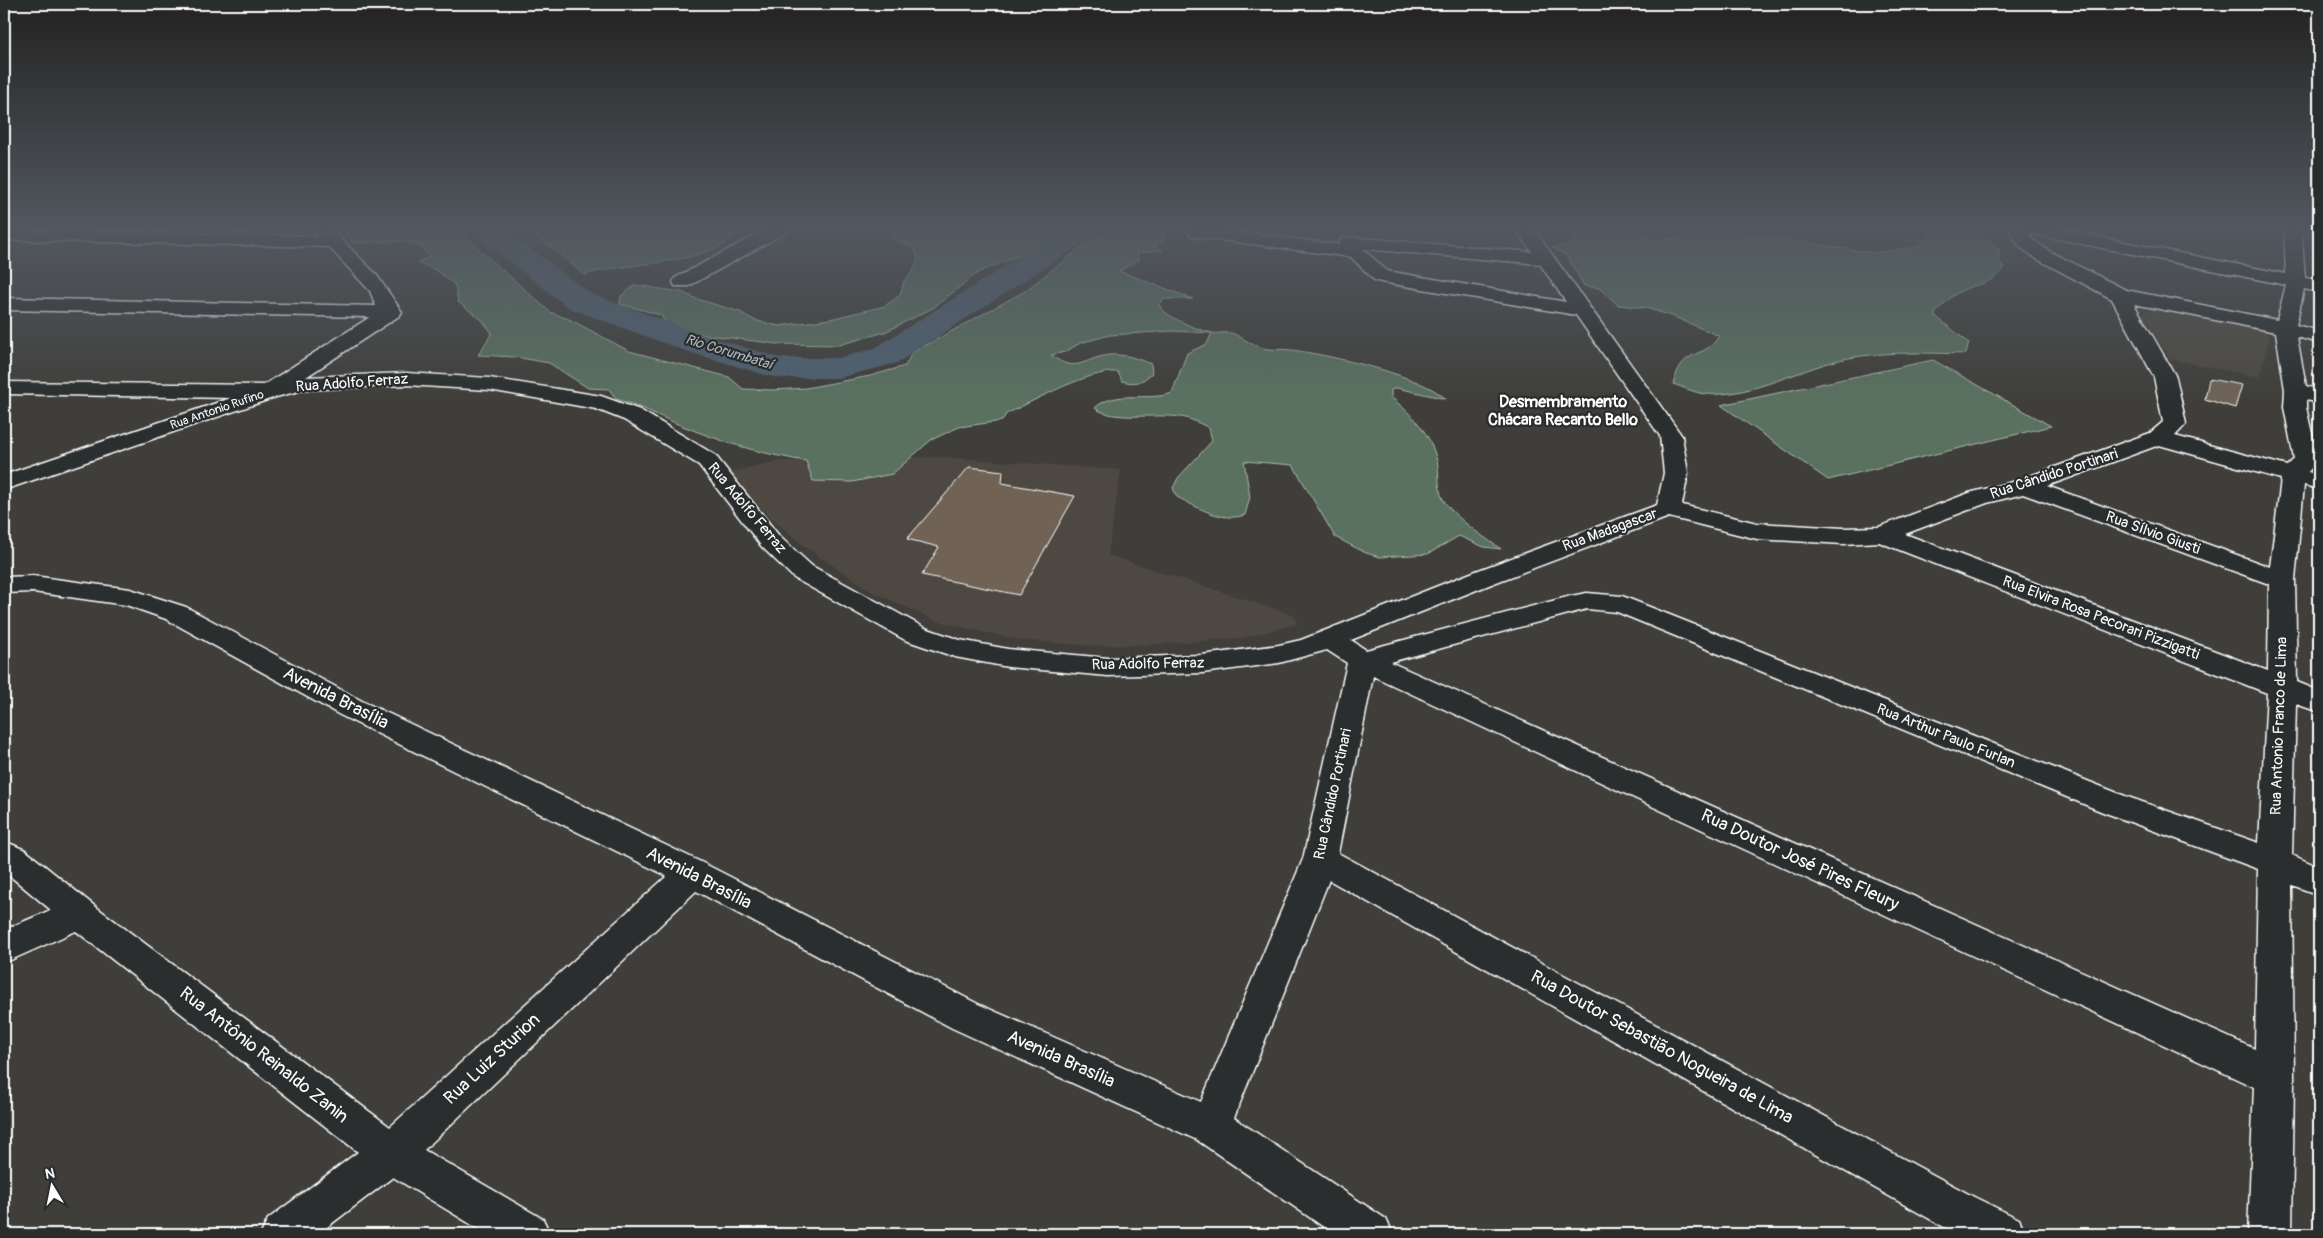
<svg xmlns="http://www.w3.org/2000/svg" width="2323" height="1238" viewBox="0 0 2323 1238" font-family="Pangolin,sans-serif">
  <rect width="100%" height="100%" fill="#3f3e3a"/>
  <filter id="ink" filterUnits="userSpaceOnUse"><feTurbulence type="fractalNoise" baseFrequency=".02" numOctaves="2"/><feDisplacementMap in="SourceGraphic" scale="10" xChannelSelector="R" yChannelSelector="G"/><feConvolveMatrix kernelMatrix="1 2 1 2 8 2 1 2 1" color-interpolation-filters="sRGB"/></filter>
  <g filter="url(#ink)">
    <path fill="#4e4943" d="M2159,307L2260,329L2270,335L2260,377L2170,359L2142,313Z
      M940,457L1121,470L1108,555L1293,615L1298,624L1241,638L1160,644L1095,646L1018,640L937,621L871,591L808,549L756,505L731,472L778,461Z"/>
    <path fill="#5a715e" stroke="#acb8ae" d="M343,228H455L550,312L571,320L629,351L729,377L743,389L774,390L806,388L870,376L905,366L912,353L1025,291L1088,242L1121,228H1167L1163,241L1156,243L1154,246L1163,250L1137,253L1140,259L1119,271L1193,299H1164L1159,305C1165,317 1198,330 1212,333C1218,334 1224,332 1231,333C1241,336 1251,345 1262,348C1271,350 1282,349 1292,350C1328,355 1422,375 1446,399L1397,388L1391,390V397C1413,416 1430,432 1437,461C1440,472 1437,489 1443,499C1452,516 1485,538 1501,549L1484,547L1459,536L1428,554L1380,557L1366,553L1335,537L1293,465L1244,461L1250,497L1245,515C1222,523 1197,507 1177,497L1173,488L1178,478L1212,441L1209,428C1199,423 1190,418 1180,417C1157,413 1113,422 1095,408C1114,389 1149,402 1172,393L1187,353L1207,344L1212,333L1173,331L1110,335L1080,343L1065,352L1051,355C1076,375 1084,358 1109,355C1125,354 1137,358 1151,364L1152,373C1142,382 1137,385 1122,381L1118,372C1088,370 1034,401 1006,414L1002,421L959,427L931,440L892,474L852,482L813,481L806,461C761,454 722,442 680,425C658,416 639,405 616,399L609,389L588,388L549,363L515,357L478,355L492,333L482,320L458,302L455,285L436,270L417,262L430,257L420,247L407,241L352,243Z
      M523,228H741C718,267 623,261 584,275L555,250Z
      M888,228H1073L1040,247L979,272L933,308L885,332L839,345L777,344L669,330L661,315L620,304L621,296L635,285L681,292L697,299L740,312L754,320L779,326L830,319L885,306L900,295L904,281L914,270L918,258L914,248L894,239Z
      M1547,228H1623L1640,230L1657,242L1713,228L1873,253L1917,247L1940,228H1974L2000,250L1998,259L2004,269C1990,285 1981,282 1963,290C1951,295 1943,305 1934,315L1969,343L1966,354C1928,353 1887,351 1849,358C1804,366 1752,398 1705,394C1695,393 1683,387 1673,384C1676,374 1680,362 1690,357C1704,349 1709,351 1719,336L1672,316L1646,308L1618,305L1599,288L1584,286L1566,255L1552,248L1574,244L1570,233Z
      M1933,360L2051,426L1828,480L1721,405Z"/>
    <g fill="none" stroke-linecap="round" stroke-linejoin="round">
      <path fill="#4f6171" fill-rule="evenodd" d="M471,228H503L591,294L710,337L780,358H838L873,349L1067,228H1100L1096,234L897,363L838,378H778L766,375L686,351L569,308L475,234Z"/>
    </g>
    <path fill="#706457" stroke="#fff" d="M2209,379L2242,385L2235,408L2205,399Z
      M969,467L1003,471L1002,483L1075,496L1019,595L922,575L939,547L907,539Z"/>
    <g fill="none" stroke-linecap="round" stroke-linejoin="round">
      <g stroke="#fff" stroke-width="3">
        <path id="minor" d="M312,228H330L376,274L402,312L399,316L306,377L406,373L489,378L601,396L640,410L715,455L780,537L812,566L925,628L960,640L1008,649L1108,658L1202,655L1279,645L1301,640L1476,571L1657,505L1664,473L1660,436L1576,315L1381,282L1374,280L1351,257L1197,237L1191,236L1188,232L1191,228H1205L1341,245L1339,242L1342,238L1348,237L1532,252L1515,228H1533L1682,436L1688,473L1682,505L1757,523L1843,528L1879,527L1969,493L2016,481L2150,433L2163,422L2154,377L2112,299L2037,259L2020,247L2008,228H2053L2286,274L2284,228H2301L2305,278L2319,280V292L2304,289L2296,325L2319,331V343L2297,337L2306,386L2319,390V403L2306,400V407L2318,460L2308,472L2319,475V489L2304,485L2295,580L2297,682L2319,691V712L2296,704L2292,855L2319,867V895L2292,885L2294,1077L2292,1234H2248L2254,1087L1373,676L1338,853L1974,1197L2019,1219L2026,1234H1958L1944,1227L1329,880L1234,1118L1386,1219L1393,1234H1334L1197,1140L952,1028L696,891L424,1150L543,1219L550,1234H487L393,1177L318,1234H261L268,1219L358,1152L76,931L4,963V930L51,910L4,871V841L25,850L92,904L390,1127L667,876L340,715L166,619L126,605L33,592L4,593V577L33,576L130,589L186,607L362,701L705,864L978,1004L1201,1102L1303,859L1347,663L1327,650L1279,663L1202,673L1108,676L1008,667L955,657L905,640L794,578L762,547L699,465L624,420L596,409L489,390L406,385L303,390L276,397L4,490V475L231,398L4,394V382L264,385L370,317L4,310V298L376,306L370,291L329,247L4,240V230L319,236ZM2028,233L2286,285L2277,320L2126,290L2049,251L2032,239ZM1363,249L1540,264L1566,302L1387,271ZM2134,304L2276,332L2285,390L2284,407L2294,459L2287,466L2175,436L2186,424L2176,377ZM2159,445L2281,479L2270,567L2047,486ZM2023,494L2269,584L2268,671L1905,534L1987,503ZM1669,517L1757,539L1843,544L1879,542L2267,693L2259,843L2125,796L1622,596L1587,593L1571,596L1366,650L1351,640L1494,583ZM1587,609L1617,612L2103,812L2258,869L2255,1049L1390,662Z
          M769,228H790L787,232L689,286H675L673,282L675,278Z"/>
      </g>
      <use href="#minor" fill="#2a2d2e" fill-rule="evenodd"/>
    </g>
  </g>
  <linearGradient id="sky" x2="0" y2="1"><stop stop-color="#232220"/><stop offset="0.57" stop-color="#525860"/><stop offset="1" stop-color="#525860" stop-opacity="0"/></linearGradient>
  <rect width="2323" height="401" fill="url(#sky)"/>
  <g text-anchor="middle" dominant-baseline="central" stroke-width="4.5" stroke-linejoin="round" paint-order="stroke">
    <g font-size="12" fill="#fff" stroke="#2a2d2e">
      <text transform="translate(217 410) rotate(-19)">Rua Antonio Rufino</text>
    </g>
    <g font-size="14" font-style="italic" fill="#b0b8bf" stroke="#2a2d2e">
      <text transform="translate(729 352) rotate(17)">Rio Corumbataí</text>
    </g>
    <g font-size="15" fill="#fff" stroke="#2a2d2e">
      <text transform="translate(352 383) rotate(-4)">Rua Adolfo Ferraz</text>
      <text transform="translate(2054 474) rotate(-18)">Rua Cândido Portinari</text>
      <text transform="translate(747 508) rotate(50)">Rua Adolfo Ferraz</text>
      <text transform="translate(1610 530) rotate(-20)">Rua Madagascar</text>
      <text transform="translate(2153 533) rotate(20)">Rua Sílvio Giusti</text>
      <text transform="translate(2101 618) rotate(21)">Rua Elvira Rosa Pecorari Pizzigatti</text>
      <text transform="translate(1148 664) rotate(-1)">Rua Adolfo Ferraz</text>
      <text transform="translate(2279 726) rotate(-88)">Rua Antonio Franco de Lima</text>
      <text transform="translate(1946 736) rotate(22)">Rua Arthur Paulo Furlan</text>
      <text transform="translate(1333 794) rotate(-78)">Rua Cândido Portinari</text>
    </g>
    <g font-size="16" font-weight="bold" fill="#fff" stroke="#2a2d2e">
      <text x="1563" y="402">Desmembramento<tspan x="1563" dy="18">Chácara Recanto Bello</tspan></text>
    </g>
    <g font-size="18" fill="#fff" stroke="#2a2d2e">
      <text transform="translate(336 698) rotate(27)">Avenida Brasília</text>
      <text transform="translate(1800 860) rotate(25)">Rua Doutor José Pires Fleury</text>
      <text transform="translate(699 878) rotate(27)">Avenida Brasília</text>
      <text transform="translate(1662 1047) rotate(29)">Rua Doutor Sebastião Nogueira de Lima</text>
      <text transform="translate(264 1055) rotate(38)">Rua Antônio Reinaldo Zanin</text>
      <text transform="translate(492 1059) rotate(-43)">Rua Luiz Sturion</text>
      <text transform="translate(1061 1059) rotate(24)">Avenida Brasília</text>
    </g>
  </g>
  <rect width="2323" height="1238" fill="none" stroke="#2a2d2e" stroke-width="20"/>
  <rect x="10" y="10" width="2303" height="1218" fill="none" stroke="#fff" stroke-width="2" filter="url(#ink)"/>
  <g transform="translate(52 1186) rotate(350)" stroke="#2a2d2e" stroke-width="4" paint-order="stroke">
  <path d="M0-4L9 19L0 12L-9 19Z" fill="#ffffff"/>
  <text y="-8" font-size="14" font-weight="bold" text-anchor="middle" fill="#ffffff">N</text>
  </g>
</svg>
